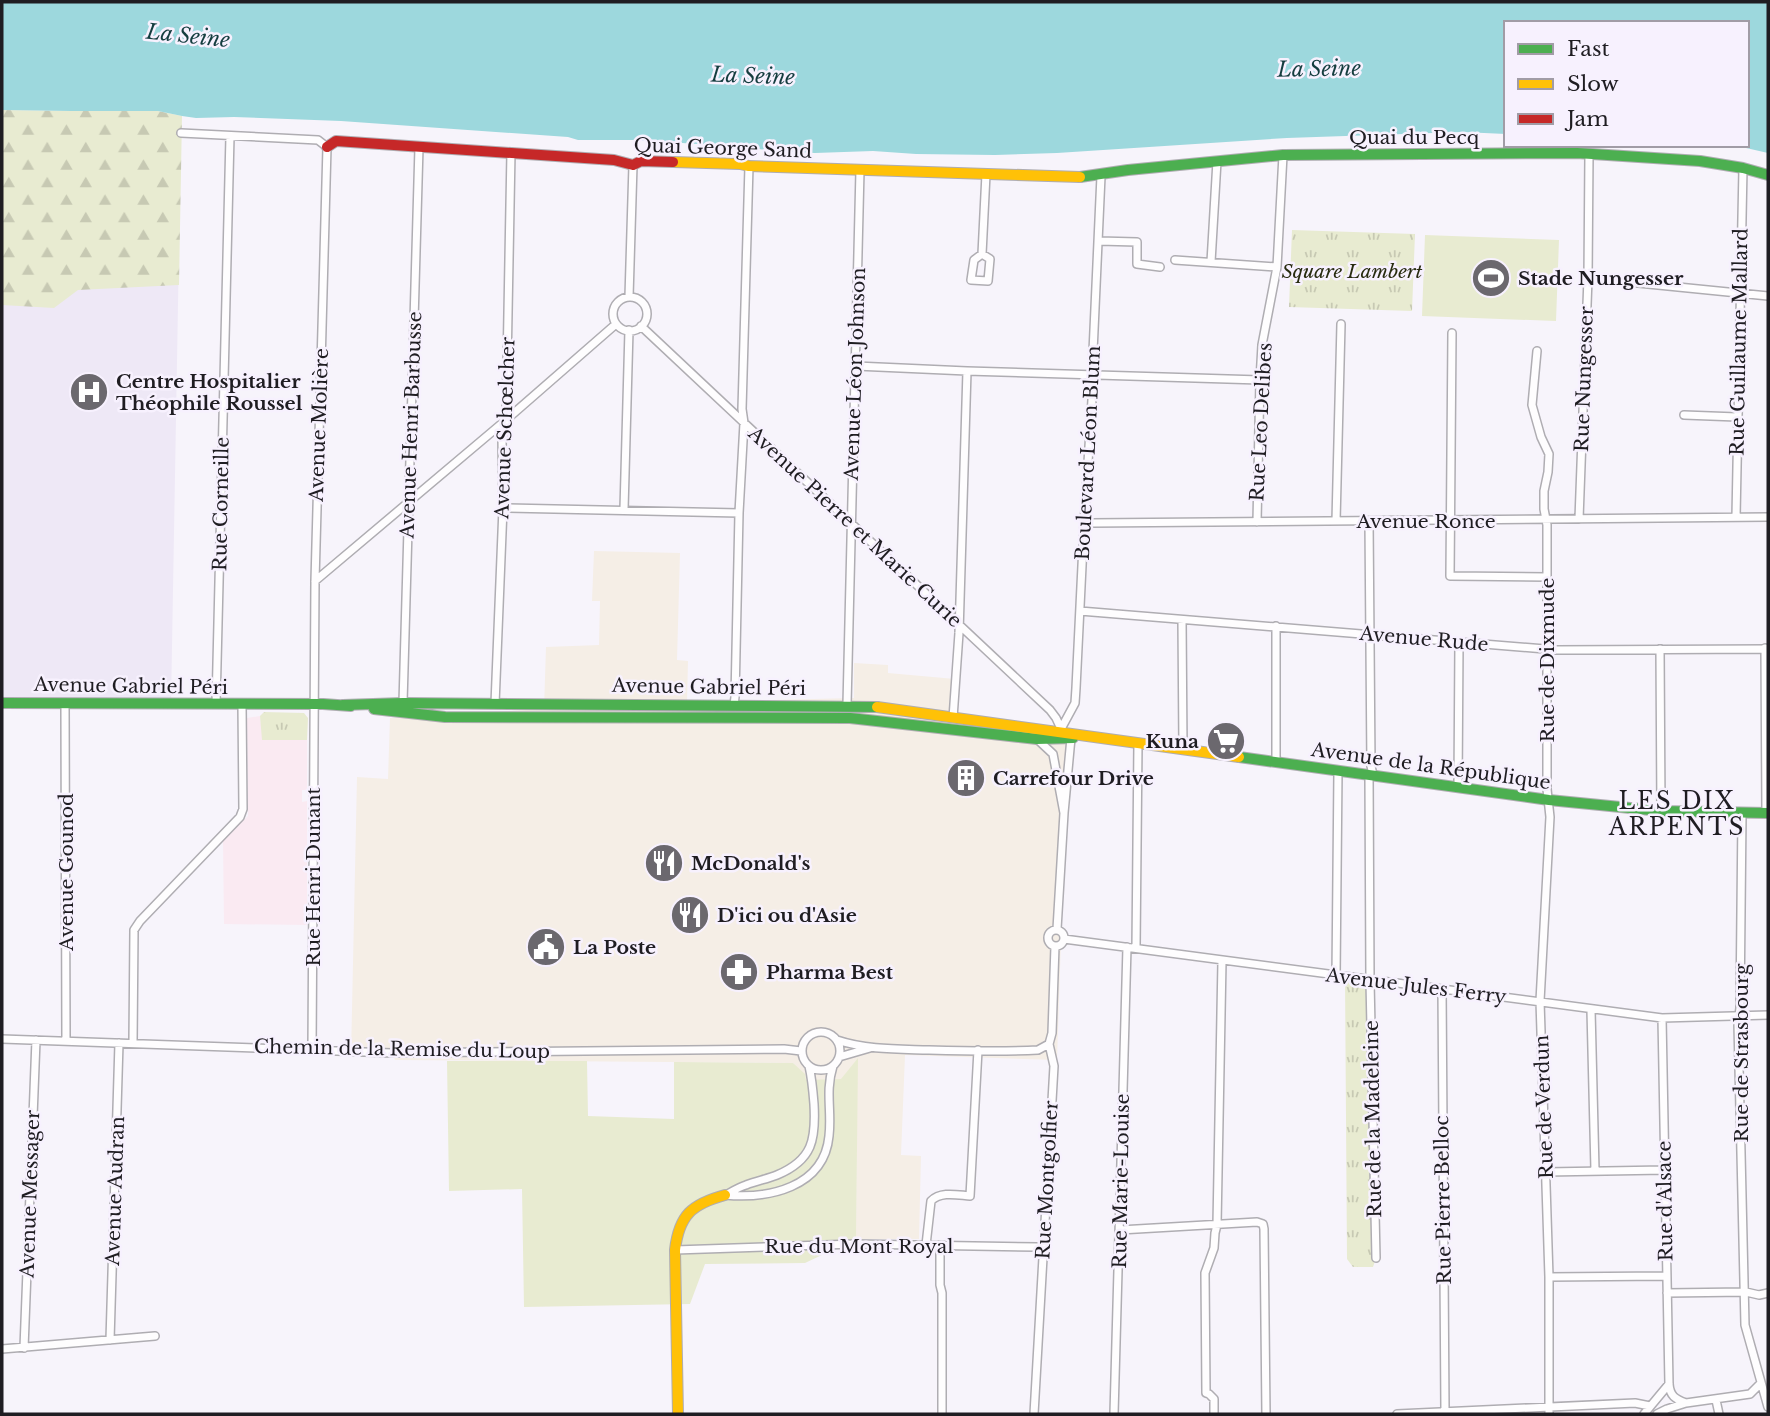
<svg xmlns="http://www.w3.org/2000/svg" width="1770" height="1416" viewBox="0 0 1770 1416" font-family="'Libre Baskerville',serif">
  <defs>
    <pattern id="forest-firs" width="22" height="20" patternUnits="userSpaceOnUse" patternTransform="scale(1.75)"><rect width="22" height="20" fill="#e8ebd1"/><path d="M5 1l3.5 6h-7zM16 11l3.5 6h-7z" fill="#c7c9b3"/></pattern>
    <pattern id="park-tufts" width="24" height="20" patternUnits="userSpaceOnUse" patternTransform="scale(1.75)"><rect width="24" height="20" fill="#e8ebd1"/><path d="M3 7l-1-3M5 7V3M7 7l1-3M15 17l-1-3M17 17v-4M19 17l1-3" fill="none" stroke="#c7c9b3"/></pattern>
  </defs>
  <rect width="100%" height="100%" fill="#f7f4fb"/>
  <path fill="#f5eee6" d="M594,551L680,553L677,660L688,661L687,702L854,698V663L888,665V673L955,679V713L1068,729L1057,1060L905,1055L901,1155L921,1156L919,1239H856L857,1060L842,1079L806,1081L793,1063L395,1060L392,1053L351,1056L357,777L388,779L390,718L544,709L546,647L599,645L600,601H592Z"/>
  <path fill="#faeaf2" d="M260,716L263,740H307V790H302V802L307,801V925L224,924L223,840L248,816L247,718Z"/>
  <path fill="#eee8f6" d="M2,126L181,133L171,704L2,703Z"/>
  <path fill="#e8ebd1" d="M1425,235L1559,240L1556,321L1422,316Z
    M858,1058L856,1239L805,1263L705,1264L690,1304L524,1307L522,1189L449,1191L447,1061H587L588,1116L674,1119V1062L793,1063L805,1074L806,1080L841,1079Z"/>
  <path fill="url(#forest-firs)" d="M2,110L71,111H158L182,116L179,285L78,290L54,308L2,305Z"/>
  <path fill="url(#park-tufts)" d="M1292,230L1415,234L1412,311L1289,307Z
    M264,712L304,713L308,718L307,740H262L260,716Z
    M1345,977L1370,981L1376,1258L1373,1267H1353L1347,1259Z"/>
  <path fill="#9dd8dd" d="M2,2H1768V153L1733,145H1747V23H1506V134L1462,132L1287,138L1057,153L995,155L916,154L873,151L815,153L772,151L745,147L635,140H578L568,137L341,121L234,117L196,118L182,116L158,111H71L2,110Z"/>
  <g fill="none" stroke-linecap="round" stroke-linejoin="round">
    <g stroke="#afadb2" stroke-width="10">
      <path id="street" d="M181,133L318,140L327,147L315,581L312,1049
        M1099,241L1137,242V264L1160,267
        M982,254L986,174
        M982,254L990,259L988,281L971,280L974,260Z
        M1175,260L1277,267
        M1211,262L1217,161
        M1588,278L1768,296
        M629,297L633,165
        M613 314a17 17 0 1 1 34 0a17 17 0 1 1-34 0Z
        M641,326L1050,710L1056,718L1062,731L1071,738L1064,813L1053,754L1037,739
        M1452,333L1450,576L1547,577
        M1537,351L1532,405L1541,437L1549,454L1548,472L1544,491V509L1547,525V789L1550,817L1540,1001L1549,1277V1414
        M856,366L967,371L1260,380
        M1684,415L1737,417
        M503,508L739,513
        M624,509L629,330
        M1736,517L1743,168
        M1579,519L1588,278L1589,154
        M1336,521L1341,324
        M1369,521L1371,766L1373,775
        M1257,522L1260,380L1262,345L1277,267L1283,155
        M1084,525L1092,523L1768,517
        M315,581L506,420L616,324
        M1080,611L1557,650L1768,649
        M1182,620L1183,749
        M1765,648L1766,813
        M1660,649L1661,811
        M65,703L66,1041
        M403,703L419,147
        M216,704L230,136
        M495,704L503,508L502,439L506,420L511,152
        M734,705L735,697L739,513L744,423L742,409L749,166
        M847,705L860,170
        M953,718L959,633L967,371
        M1062,727L1075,703L1076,688L1084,525L1093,384L1092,374L1101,176
        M1276,762V626
        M1369,775L1370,981L1376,1258
        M1458,787L1459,643
        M1742,814L1740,1008L1738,1024L1745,1325L1768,1407
        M1057,929L1064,813
        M1048 938a8 8 0 1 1 16 0a8 8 0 1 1-16 0Z
        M1064,939L1662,1018L1768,1015
        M1136,948L1138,743
        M1336,976L1338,771
        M1442,989L1445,1411
        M1591,1010L1595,1170
        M1662,1018L1669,1384C1670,1396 1675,1399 1686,1403
        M802 1051a19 19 0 1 1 38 0a19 19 0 1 1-38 0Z
        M2,1039L392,1053L784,1049L801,1051
        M837,1040C867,1050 898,1049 929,1050C965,1051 1002,1052 1038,1050L1049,1044
        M133,1043L134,930L140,921L240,817L243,809L242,705
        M839,1057L870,1048
        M1546,1172L1665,1170
        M725,1195C768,1199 824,1188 829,1136C832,1111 825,1092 833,1066
        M726,1195C733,1191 739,1187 746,1185C756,1181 767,1179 777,1175C813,1160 816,1139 814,1104C813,1091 812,1079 809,1066
        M1120,1230L1257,1222L1263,1224L1264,1229L1266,1414
        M926,1245L931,1201C941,1191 957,1195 970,1196L978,1050
        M940,1246V1285L942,1293V1414
        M675,1250L855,1244L1037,1247L1043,1250
        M1549,1277L1666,1276
        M1667,1293L1746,1292L1759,1295L1768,1293
        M110,1340L119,1043
        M24,1348L36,1040
        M2,1349L155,1336
        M1716,1400L1719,1414
        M1034,1414L1054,1066L1049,1044L1052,1033L1055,946
        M1114,1414L1127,947
        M1214,1414V1399L1209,1394L1206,1393L1205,1273L1214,1248L1215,1233L1217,1225L1222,961
        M1397,1414L1635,1403L1650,1406
        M1644,1414L1669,1384
        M1657,1414L1667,1409L1686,1403L1750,1394L1761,1383"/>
    </g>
    <g stroke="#afadb2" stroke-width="12">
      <path id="fast" d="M1080,177L1128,170L1283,155L1577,153L1700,161L1743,168L1768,175
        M2,703L323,704L351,706
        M343,705L403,703L877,707
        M374,709L445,717L850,718L1037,739L1073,738
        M1239,757L1549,800L1661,811L1768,813"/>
    </g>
    <g stroke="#afadb2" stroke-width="12">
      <path id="slow" d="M673,162L740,164L749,166L1080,177
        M877,707L1239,757
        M678,1414L675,1250C679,1215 692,1204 725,1195"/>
    </g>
    <g stroke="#afadb2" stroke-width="12">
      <path id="jam" d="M327,147L336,141L614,160L633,165L641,161L673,162"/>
    </g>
    <use href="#street" stroke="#fefdfe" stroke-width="7"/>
    <use href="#fast" stroke="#4caf50" stroke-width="10"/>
    <use href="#slow" stroke="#ffc107" stroke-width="10"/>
    <use href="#jam" stroke="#c62828" stroke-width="10"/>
  </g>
  <defs>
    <g id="stadium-disc" transform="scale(2.0125)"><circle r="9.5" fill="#6b686e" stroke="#f7f1fe"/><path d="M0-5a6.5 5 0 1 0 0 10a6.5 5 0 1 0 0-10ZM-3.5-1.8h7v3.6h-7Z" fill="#fff"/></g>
    <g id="hospital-disc" transform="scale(2.0125)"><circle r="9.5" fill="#6b686e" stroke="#f7f1fe"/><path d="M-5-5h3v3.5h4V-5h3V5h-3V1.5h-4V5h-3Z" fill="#fff"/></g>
    <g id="supermarket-disc" transform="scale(2.0125)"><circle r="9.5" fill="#6b686e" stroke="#f7f1fe"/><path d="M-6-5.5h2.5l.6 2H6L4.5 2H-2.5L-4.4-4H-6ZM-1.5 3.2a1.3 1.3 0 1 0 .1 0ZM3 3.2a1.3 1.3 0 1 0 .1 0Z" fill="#fff"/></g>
    <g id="building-disc" transform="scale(2.0125)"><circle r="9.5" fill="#6b686e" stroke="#f7f1fe"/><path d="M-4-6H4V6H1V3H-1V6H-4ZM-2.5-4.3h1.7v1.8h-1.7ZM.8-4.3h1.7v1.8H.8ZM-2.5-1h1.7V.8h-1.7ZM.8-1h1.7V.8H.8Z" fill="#fff"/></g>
    <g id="restaurant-disc" transform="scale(2.0125)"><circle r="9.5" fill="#6b686e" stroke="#f7f1fe"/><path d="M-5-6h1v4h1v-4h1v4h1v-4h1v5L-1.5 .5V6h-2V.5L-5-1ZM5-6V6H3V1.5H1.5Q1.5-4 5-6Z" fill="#fff"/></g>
    <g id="civic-disc" transform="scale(2.0125)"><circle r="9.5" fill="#6b686e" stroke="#f7f1fe"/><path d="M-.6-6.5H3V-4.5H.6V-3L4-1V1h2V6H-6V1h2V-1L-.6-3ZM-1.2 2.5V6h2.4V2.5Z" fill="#fff"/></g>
    <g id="pharmacy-disc" transform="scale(2.0125)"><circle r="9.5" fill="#6b686e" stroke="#f7f1fe"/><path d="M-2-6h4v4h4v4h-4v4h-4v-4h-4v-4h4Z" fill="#fff"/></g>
  </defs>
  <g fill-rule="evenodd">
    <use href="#stadium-disc" x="1491" y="278"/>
    <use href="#hospital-disc" x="89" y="392"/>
    <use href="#supermarket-disc" x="1226" y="741"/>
    <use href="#building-disc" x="966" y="778"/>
    <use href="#restaurant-disc" x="664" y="863"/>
    <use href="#restaurant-disc" x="690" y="915"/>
    <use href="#civic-disc" x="546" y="947"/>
    <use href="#pharmacy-disc" x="739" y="972"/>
  </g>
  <g text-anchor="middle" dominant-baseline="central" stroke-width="5" stroke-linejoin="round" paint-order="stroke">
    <g font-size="19" fill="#1f1d22" stroke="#f7f1fe">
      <text x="1414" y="137">Quai du Pecq</text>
      <text transform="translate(723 148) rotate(2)">Quai George Sand</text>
      <text transform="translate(1739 342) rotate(-89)">Rue Guillaume Mallard</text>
      <text transform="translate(855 374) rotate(-88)">Avenue Léon Johnson</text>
      <text transform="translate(1584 379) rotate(-88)">Rue Nungesser</text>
      <text transform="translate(1261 422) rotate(-87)">Rue Leo Delibes</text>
      <text transform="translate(319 425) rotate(-88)">Avenue Molière</text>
      <text transform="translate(411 425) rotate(-88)">Avenue Henri Barbusse</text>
      <text transform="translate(505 428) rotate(-88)">Avenue Schœlcher</text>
      <text transform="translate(1088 453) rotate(-87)">Boulevard Léon Blum</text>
      <text transform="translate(221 504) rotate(-89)">Rue Corneille</text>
      <text x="1426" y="521">Avenue Ronce</text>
      <text transform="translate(855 527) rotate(43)">Avenue Pierre et Marie Curie</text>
      <text transform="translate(1424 639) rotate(5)">Avenue Rude</text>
      <text transform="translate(1547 660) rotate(-90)">Rue de Dixmude</text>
      <text transform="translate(131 686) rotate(1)">Avenue Gabriel Péri</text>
      <text transform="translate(709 687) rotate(1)">Avenue Gabriel Péri</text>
      <text transform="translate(1431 766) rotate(8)">Avenue de la République</text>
      <text transform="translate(66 872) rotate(-90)">Avenue Gounod</text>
      <text transform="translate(313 877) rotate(-90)">Rue Henri Dunant</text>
      <text transform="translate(1416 986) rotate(7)">Avenue Jules Ferry</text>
      <text transform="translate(402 1049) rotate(1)">Chemin de la Remise du Loup</text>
      <text transform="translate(1741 1053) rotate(-90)">Rue de Strasbourg</text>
      <text transform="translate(1544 1107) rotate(-92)">Rue de Verdun</text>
      <text transform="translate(1373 1119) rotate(-91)">Rue de la Madeleine</text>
      <text transform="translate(1047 1180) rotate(-87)">Rue Montgolfier</text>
      <text transform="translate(1121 1181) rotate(-89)">Rue Marie-Louise</text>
      <text transform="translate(115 1191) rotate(-88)">Avenue Audran</text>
      <text transform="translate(30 1194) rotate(-88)">Avenue Messager</text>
      <text transform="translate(1443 1200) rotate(-91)">Rue Pierre Belloc</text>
      <text transform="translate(1665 1201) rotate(-91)">Rue d'Alsace</text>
      <text x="859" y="1246">Rue du Mont Royal</text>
    </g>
    <g font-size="19" font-style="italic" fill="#282c10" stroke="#f7f1fe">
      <text x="1352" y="271">Square Lambert</text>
    </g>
    <g font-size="19" font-weight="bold" fill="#1f1d22" stroke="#f7f1fe" text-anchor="start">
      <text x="1518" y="278">Stade Nungesser</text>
      <text x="116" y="381">Centre Hospitalier<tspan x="116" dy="22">Théophile Roussel</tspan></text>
      <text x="1199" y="741" text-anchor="end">Kuna</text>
      <text x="993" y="778">Carrefour Drive</text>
      <text x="691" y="863">McDonald's</text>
      <text x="717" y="915">D'ici ou d'Asie</text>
      <text x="573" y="947">La Poste</text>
      <text x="766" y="972">Pharma Best</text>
    </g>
    <g font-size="21" font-style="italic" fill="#143d3f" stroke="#f7f1fe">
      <text transform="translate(188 36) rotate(6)">La Seine</text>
      <text transform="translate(1319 69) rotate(-1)">La Seine</text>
      <text transform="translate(753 76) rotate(2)">La Seine</text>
    </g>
    <g font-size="23" letter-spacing="2" fill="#1f1d22" stroke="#f7f1fe">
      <text x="1677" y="801">LES DIX<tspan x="1677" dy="26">ARPENTS</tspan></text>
    </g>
  </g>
  <rect width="1770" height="1416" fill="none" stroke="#1f1d22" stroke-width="7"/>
  <rect x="1504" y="21" width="245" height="126" fill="#f7f1fe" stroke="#a19ca6" stroke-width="2"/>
  <rect x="1518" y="44" width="35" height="10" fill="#4caf50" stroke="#a19ca6" stroke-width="2"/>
  <text x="1567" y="56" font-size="21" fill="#1f1d22">Fast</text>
  <rect x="1518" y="79" width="35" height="10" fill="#ffc107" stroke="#a19ca6" stroke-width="2"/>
  <text x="1567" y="91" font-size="21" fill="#1f1d22">Slow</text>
  <rect x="1518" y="114" width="35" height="10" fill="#c62828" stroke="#a19ca6" stroke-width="2"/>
  <text x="1567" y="126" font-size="21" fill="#1f1d22">Jam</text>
</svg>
